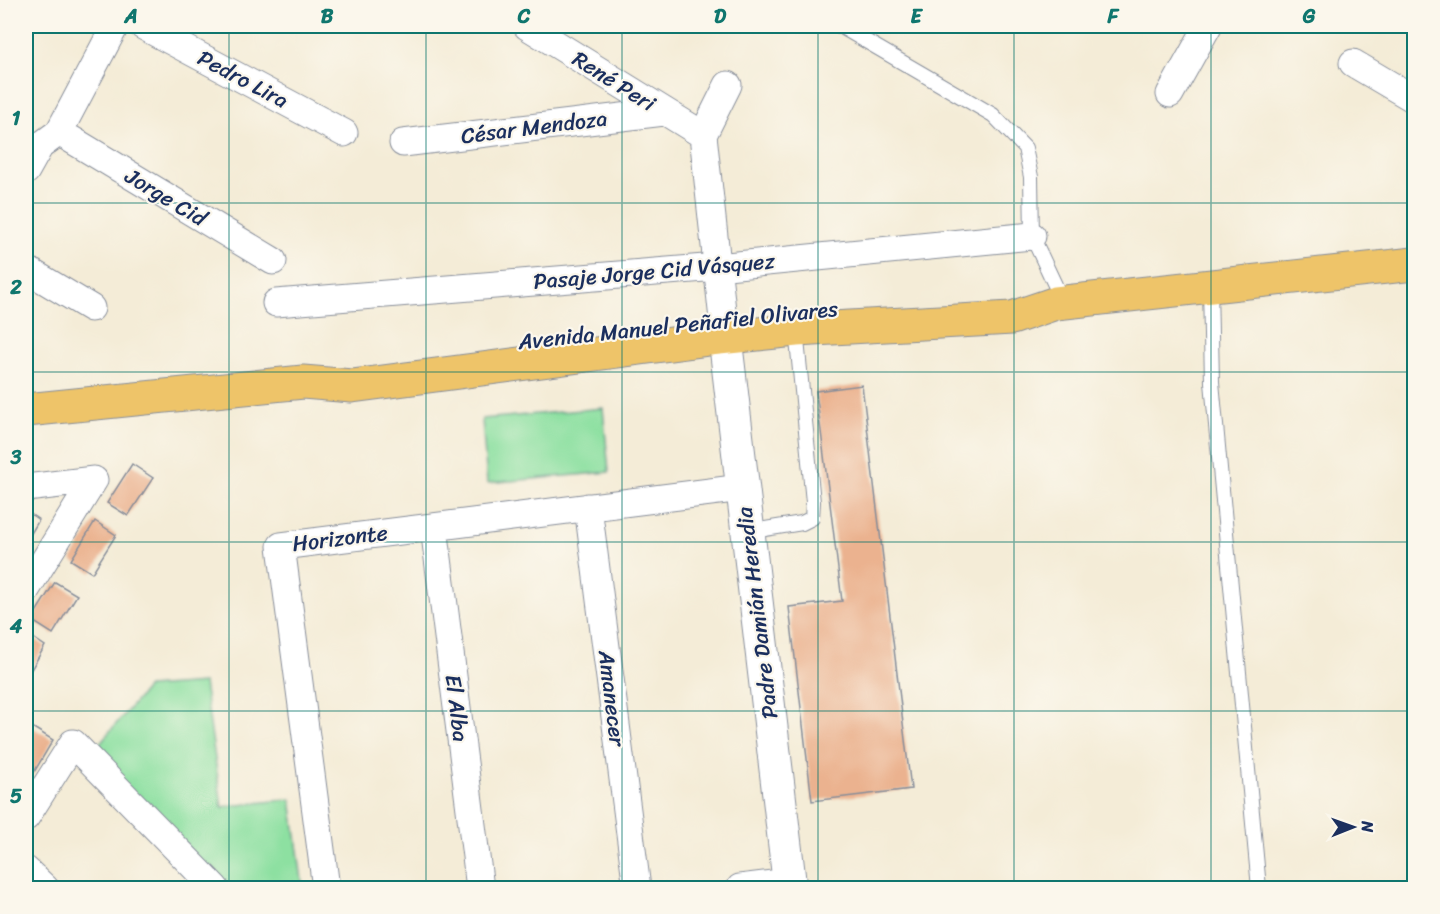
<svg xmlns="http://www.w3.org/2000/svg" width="1440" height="914" viewBox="0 0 1440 914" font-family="Sriracha,sans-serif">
  <rect width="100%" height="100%" fill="#fbf7ec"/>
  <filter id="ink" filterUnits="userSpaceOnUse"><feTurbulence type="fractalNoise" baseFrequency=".0167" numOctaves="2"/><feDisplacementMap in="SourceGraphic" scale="12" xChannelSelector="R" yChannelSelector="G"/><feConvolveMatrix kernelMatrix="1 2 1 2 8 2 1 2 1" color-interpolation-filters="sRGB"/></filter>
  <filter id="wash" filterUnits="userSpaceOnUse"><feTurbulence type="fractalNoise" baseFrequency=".008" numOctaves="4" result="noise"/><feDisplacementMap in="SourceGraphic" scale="24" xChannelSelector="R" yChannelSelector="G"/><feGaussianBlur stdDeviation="1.35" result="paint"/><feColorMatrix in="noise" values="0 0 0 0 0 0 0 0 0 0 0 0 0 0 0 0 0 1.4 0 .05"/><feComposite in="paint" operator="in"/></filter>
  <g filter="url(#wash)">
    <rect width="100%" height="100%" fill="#f4ecd7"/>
    <path fill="#8de0a1" stroke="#548880" stroke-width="1.5" d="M603,408L609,472L487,483L482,419Z
      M204,683L222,807L291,799L303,888H223L92,752L148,687Z"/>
    <g id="blocks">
      <path fill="#ebb28f" d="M862,385L911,789L812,801L789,607L842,601L816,391Z
        M132,464L153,478L128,516L107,503Z
        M26,511L39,520L26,542Z
        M95,521L116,535L92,573L71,560Z
        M55,582L77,595L53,634L31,620Z
        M26,633L45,646L26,678Z
        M32,727L53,740L30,779L26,776V738Z"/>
    </g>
  </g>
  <g filter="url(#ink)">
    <use href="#blocks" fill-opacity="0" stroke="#888e9a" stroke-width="1.5"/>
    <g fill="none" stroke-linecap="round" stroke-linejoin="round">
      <g stroke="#888e9a" stroke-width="16">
        <path id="service" d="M840,26L993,115L1025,148L1031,177L1032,236L1063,302
          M1210,287L1212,382L1259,888
          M747,532L802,523L812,518L813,502L796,330"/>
      </g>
      <g stroke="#888e9a" stroke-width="29">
        <path id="minor" d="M143,26L344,133
          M527,26L703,135
          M1353,63L1414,99
          M1170,94L1208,26
          M59,132L273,261
          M403,143L664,112
          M26,171L40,146L59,132L115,26
          M26,269L91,308
          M276,303L717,267L1032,236
          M725,338L703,135L728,85
          M26,488L94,480
          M588,507L637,888
          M434,527L480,888
          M26,590L94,480
          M26,817L73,743L215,888
          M26,870L45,888
          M326,888L281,546L742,488
          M740,888L789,882"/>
      </g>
      <g stroke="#888e9a" stroke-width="35">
        <path id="tertiary" d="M725,338L790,888"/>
      </g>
      <g stroke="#888e9a" stroke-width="35">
        <path id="primary" d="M26,410L303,382L352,386L709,339L796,330L1012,318L1056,303L1414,264"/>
      </g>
      <use href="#service" stroke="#fff" stroke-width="14"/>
      <use href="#minor" stroke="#fff" stroke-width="27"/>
      <use href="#tertiary" stroke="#fff" stroke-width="33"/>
      <use href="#primary" stroke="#eec469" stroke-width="33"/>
    </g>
  </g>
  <path fill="none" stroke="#0f766e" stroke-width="1.5" stroke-opacity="0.55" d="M229,26V888M426,26V888M622,26V888M818,26V888M1014,26V888M1211,26V888M26,203H1414M26,372H1414M26,542H1414M26,711H1414"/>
  <g text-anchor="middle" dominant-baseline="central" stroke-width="4.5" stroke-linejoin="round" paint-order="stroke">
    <g font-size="22" fill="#1b2f5e" stroke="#fbf7ec">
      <text transform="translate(243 79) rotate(28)">Pedro Lira</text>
      <text transform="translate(614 81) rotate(32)">René Peri</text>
      <text transform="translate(534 127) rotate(-7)">César Mendoza</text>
      <text transform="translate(166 197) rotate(31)">Jorge Cid</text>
      <text transform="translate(654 271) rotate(-5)">Pasaje Jorge Cid Vásquez</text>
      <text transform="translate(678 325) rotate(-6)">Avenida Manuel Peñafiel Olivares</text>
      <text transform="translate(340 538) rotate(-7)">Horizonte</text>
      <text transform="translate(757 613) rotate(-97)">Padre Damián Heredia</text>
      <text transform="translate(612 698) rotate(83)">Amanecer</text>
      <text transform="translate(457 708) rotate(83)">El Alba</text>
    </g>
  </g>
  <rect width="1440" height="914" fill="none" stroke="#fbf7ec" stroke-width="66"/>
  <g transform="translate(1353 827) rotate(89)" stroke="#fbf7ec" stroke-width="4.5" paint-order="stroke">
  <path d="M0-4.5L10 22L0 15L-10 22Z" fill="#1b2f5e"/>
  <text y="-9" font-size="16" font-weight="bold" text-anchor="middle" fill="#1b2f5e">N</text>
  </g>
  <rect x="33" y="33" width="1374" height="848" fill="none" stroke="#0f766e" stroke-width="2"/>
  <g font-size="20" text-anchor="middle" font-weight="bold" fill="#0f766e">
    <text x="131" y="23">A</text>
    <text x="327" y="23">B</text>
    <text x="524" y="23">C</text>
    <text x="720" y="23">D</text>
    <text x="916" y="23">E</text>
    <text x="1113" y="23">F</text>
    <text x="1309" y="23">G</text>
    <text x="16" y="125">1</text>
    <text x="16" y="294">2</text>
    <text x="16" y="464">3</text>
    <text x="16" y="633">4</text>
    <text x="16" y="803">5</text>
  </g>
</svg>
